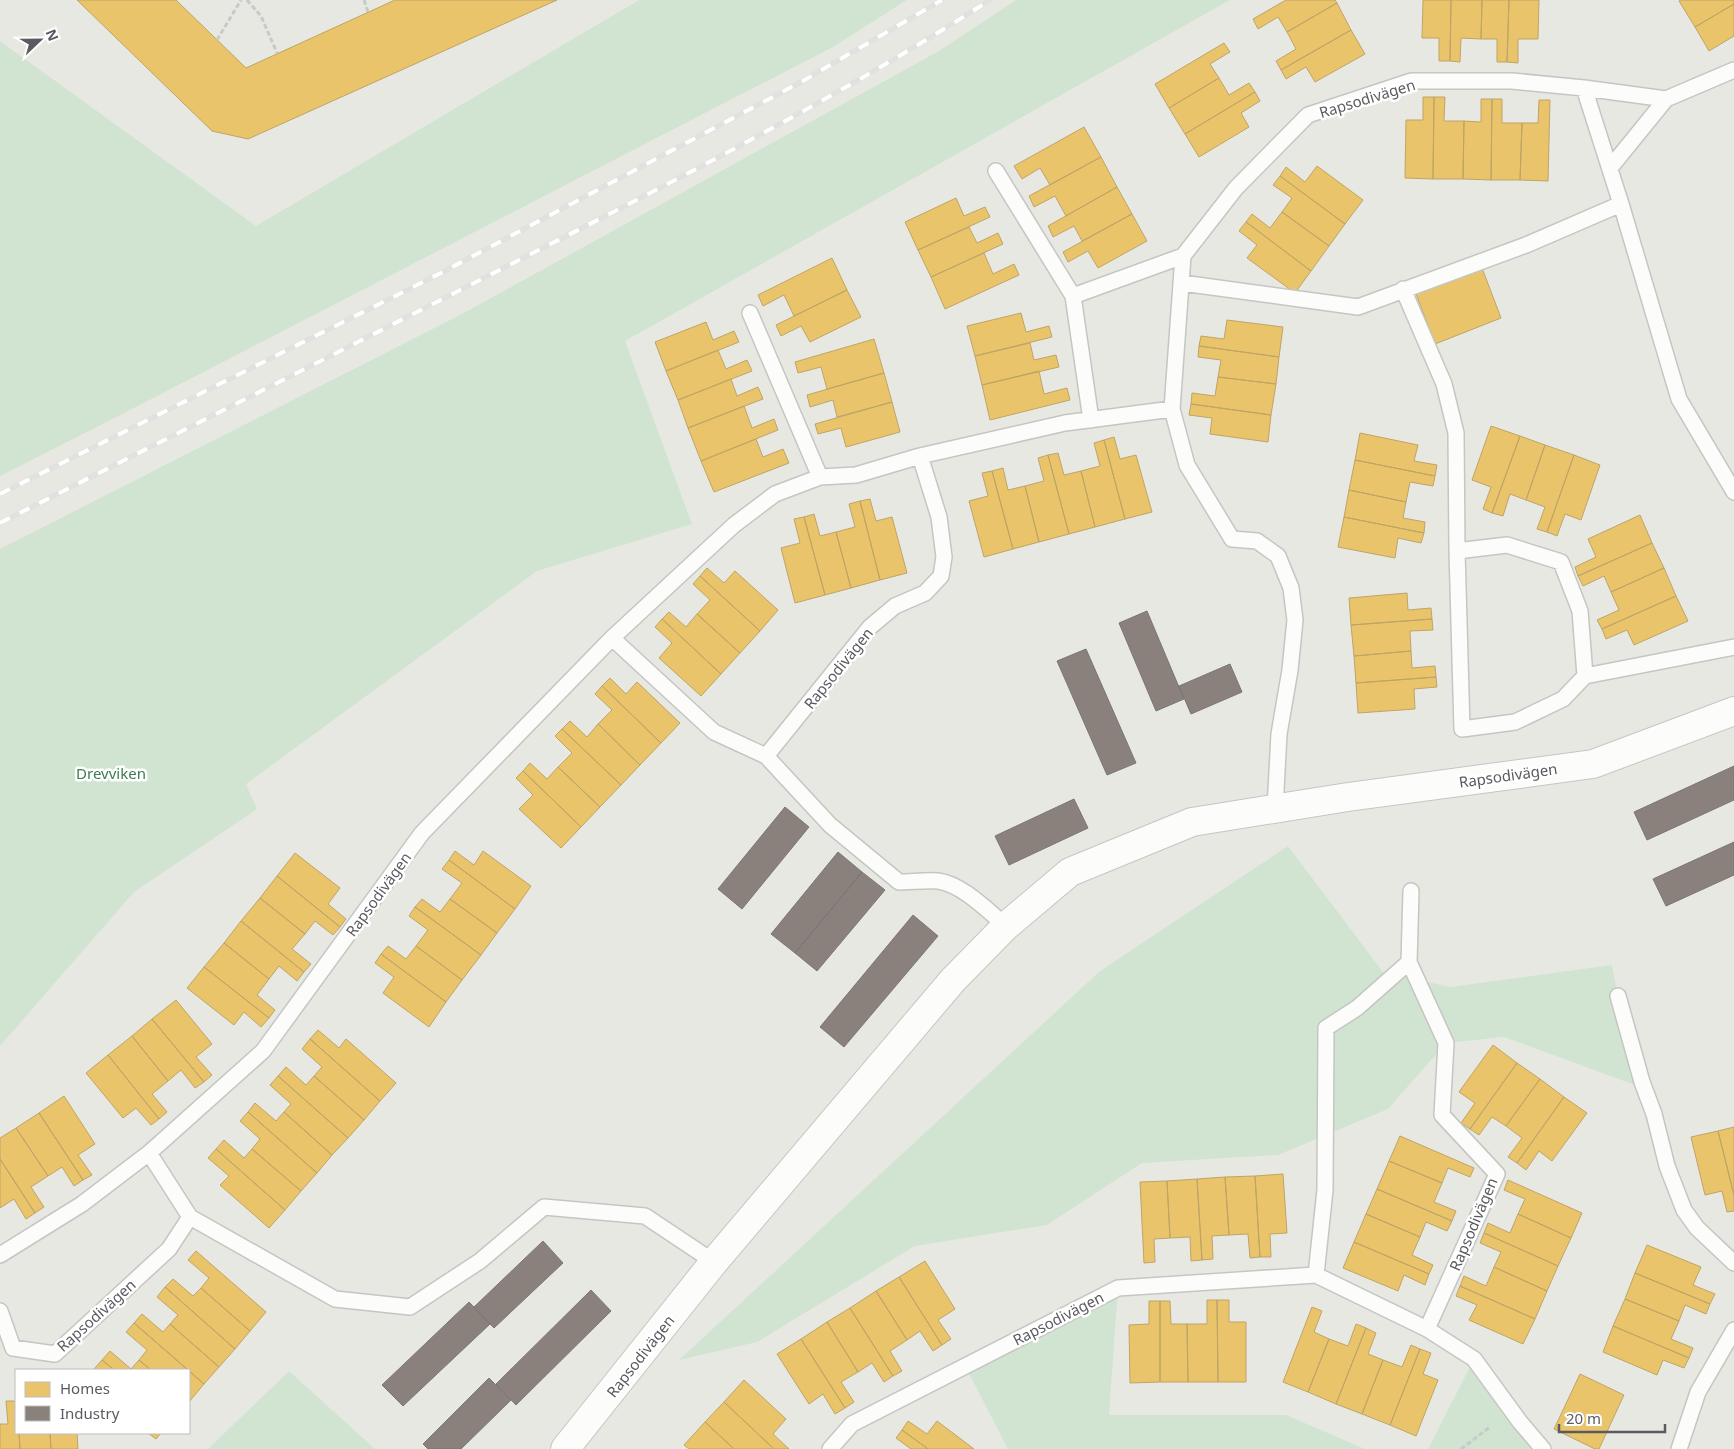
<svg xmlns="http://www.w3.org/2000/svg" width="1734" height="1449" viewBox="0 0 1734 1449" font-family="'Noto Sans',sans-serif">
  <rect width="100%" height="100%" fill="#e8e8e3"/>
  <path fill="#d1e4d2" d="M639,0H907L833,47L95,428L0,476V41L256,226Z
    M1016,0H1230L625,341L692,524L537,571L246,784L257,809L134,892L0,1046V549L462,314L939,51Z
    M1288,846L1383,972L1450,987L1612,965L1635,1085L1504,1037L1446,1043L1388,1109L1278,1155L1142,1163L1047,1225L915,1246L757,1342L679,1360L1100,971Z
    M1118,1288L1109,1415H1286L1365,1449H1008L965,1366Z
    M1474,1359L1543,1449H1428Z
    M289,1371L375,1449H208Z"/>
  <path fill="#e9c46a" stroke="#bea467" d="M77,0H176L246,68L395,0H557L248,139L212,131Z
    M1286,0H1335L1337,3L1287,32L1278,17L1258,29L1253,19Z
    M1423,0H1451L1450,61H1439V38H1422Z
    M1451,0H1482L1481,39L1461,38L1460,62L1450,61Z
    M1482,0H1509L1507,62H1497V39H1481Z
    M1509,0H1539L1538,39H1518V63L1507,62Z
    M1681,0H1734V4L1695,27L1679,1Z
    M1337,3L1351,30L1281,70L1276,61L1296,49L1287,32Z
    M1734,4V36L1709,51L1695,27Z
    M1351,30L1365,54L1315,82L1306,67L1286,79L1281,70Z
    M1224,43L1230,52L1210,64L1219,78L1169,108L1155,84Z
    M1219,78L1229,95L1249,83L1255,92L1185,134L1169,108Z
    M1255,92L1260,101L1241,113L1249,127L1199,157L1185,134Z
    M1423,97H1434L1433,179L1405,178L1406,120H1423Z
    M1434,97H1445L1444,121H1464L1463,179H1433Z
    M1481,99H1492L1491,180L1463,179L1464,121L1481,122Z
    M1492,99H1502V123H1522L1520,180H1491Z
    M1539,100H1550L1548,181L1520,180L1522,123H1538Z
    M1084,127L1101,157L1050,185L1040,168L1022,179L1014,166Z
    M1101,157L1117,187L1066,216L1055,196L1034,207L1029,196Z
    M1317,166L1363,200L1345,224L1280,176L1286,167L1305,182Z
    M1280,176L1345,224L1329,246L1282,212L1292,198L1273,185Z
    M1117,187L1132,214L1082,241L1074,226L1053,237L1048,226Z
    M956,198L964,216L985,207L990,217L918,250L905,222Z
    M1282,212L1329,246L1311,271L1246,222L1252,214L1270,228Z
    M1132,214L1147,241L1098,268L1088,251L1068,262L1063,252Z
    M1246,222L1311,271L1295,293L1247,258L1257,245L1239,231Z
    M969,227L977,243L998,233L1003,244L931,277L918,250Z
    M984,253L993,274L1014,264L1019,275L945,309L931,277Z
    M832,258L847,290L794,316L784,295L763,306L758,295Z
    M1482,268L1501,318L1435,344L1416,294Z
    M847,290L861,317L810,342L801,326L781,336L776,325Z
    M1021,313L1026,332L1049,326L1052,337L975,356L967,326Z
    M1227,320L1283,327L1279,357L1199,346L1201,336L1224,339Z
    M706,322L713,340L734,331L739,342L666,371L655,342Z
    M874,339L884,373L827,389L821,367L798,373L795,362Z
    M1030,343L1034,360L1056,355L1059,367L982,385L975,356Z
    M1199,346L1279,357L1276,384L1218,377L1221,360L1198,357Z
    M718,350L726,369L747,360L752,371L678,400L666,371Z
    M1039,371L1044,394L1067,388L1070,400L990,420L982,385Z
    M884,373L892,402L837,417L833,400L810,407L807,395Z
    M1218,377L1276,384L1271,415L1191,404L1192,393L1215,396Z
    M731,379L737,396L758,387L763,399L688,428L678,400Z
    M892,402L900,432L846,447L841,428L818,434L815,424Z
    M1191,404L1271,415L1268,442L1210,434L1212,418L1189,415Z
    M744,406L752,428L774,419L778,430L701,461L688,428Z
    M1491,426L1520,436L1492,513L1483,509L1491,487L1472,480Z
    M1360,433L1418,445L1414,461L1437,465L1435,476L1355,460Z
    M1520,436L1545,445L1526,500L1510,494L1503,516L1492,513Z
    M1114,437L1120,459L1136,455L1152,512L1125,519L1104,440Z
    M756,439L763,457L783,449L789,463L714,492L701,461Z
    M1104,440L1125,519L1095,527L1081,471L1100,466L1094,443Z
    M1545,445L1574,455L1547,532L1537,529L1545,507L1526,500Z
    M1058,453L1064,475L1081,471L1095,527L1069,534L1048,455Z
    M1048,455L1069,534L1039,542L1025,486L1044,481L1038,458Z
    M1574,455L1600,465L1581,520L1565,514L1557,536L1547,532Z
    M1355,460L1435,476L1433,486L1410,482L1406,502L1349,490Z
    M1003,468L1008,490L1025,486L1039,542L1013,549L992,471Z
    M992,471L1013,549L984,557L969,501L988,496L982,473Z
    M1349,490L1406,502L1403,518L1425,522L1424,533L1344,517Z
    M870,499L876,521L892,517L907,573L880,580L860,501Z
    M860,501L880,580L851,588L836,532L855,527L849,504Z
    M814,514L820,536L836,532L851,588L825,595L804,517Z
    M1640,515L1652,543L1578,576L1575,567L1596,557L1588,539Z
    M804,517L825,595L795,603L781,548L800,543L794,519Z
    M1344,517L1424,533L1421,543L1398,538L1395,558L1338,547Z
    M1652,543L1664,568L1611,592L1604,576L1583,586L1578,576Z
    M707,568L724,583L735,571L778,610L760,631L700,576Z
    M1664,568L1676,596L1602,629L1597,620L1619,610L1611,592Z
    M700,576L760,631L740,653L697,614L710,600L693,584Z
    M1407,593L1408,610L1431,608L1432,619L1351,625L1349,598Z
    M1676,596L1688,621L1634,645L1627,630L1606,639L1602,629Z
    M669,612L686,627L697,614L740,653L721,674L662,619Z
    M662,619L721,674L701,696L659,658L672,643L655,627Z
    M1432,619L1433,630L1410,631L1411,651L1354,656L1351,625Z
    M1411,651L1412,668L1435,666L1436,677L1356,683L1354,656Z
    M1436,677L1437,687L1414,689L1415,709L1358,713L1356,683Z
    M610,678L626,694L637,682L680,723L661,743L602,686Z
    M602,686L661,743L640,765L598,724L612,710L595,694Z
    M570,721L587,737L598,724L640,765L621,785L562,729Z
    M562,729L621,785L600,807L558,767L572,753L555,736Z
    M530,763L547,779L558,767L600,807L581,827L523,771Z
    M523,771L581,827L561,848L519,809L533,795L516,778Z
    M455,851L474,865L483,851L531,886L515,909L449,860Z
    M295,853L340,888L328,904L346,919L340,927L277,876Z
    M449,860L515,909L497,933L450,899L462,883L442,869Z
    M277,876L340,927L333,935L315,921L305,934L260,898Z
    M260,898L305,934L292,949L311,964L304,972L241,921Z
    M422,899L440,912L450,899L497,933L481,955L415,907Z
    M415,907L481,955L462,980L416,946L428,930L409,916Z
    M241,921L304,972L297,981L279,966L269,979L224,943Z
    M224,943L269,979L257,995L275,1010L269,1018L204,967Z
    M388,946L406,959L416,946L462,980L446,1002L381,954Z
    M381,954L446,1002L429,1027L383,993L394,977L375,963Z
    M204,967L269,1018L261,1027L244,1012L234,1025L187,988Z
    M176,1000L212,1044L196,1057L212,1075L204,1082L152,1019Z
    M152,1019L204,1082L195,1088L181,1070L168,1081L132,1036Z
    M318,1030L339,1048L346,1039L396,1083L380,1101L310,1039Z
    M132,1036L168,1081L152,1094L167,1112L159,1119L108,1055Z
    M310,1039L380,1101L364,1120L314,1076L322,1067L302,1049Z
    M1493,1045L1517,1063L1470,1129L1461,1123L1475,1103L1459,1092Z
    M108,1055L159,1119L151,1125L136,1108L123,1118L86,1073Z
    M1517,1063L1540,1079L1506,1126L1492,1117L1479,1135L1470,1129Z
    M286,1067L306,1085L314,1076L364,1120L348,1138L278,1076Z
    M278,1076L348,1138L332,1155L284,1112L291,1104L270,1085Z
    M1540,1079L1564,1097L1517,1163L1508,1157L1522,1138L1506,1126Z
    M64,1096L95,1144L78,1155L92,1175L83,1180L39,1113Z
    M1564,1097L1587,1113L1552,1161L1539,1151L1526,1170L1517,1163Z
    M255,1103L276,1121L284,1112L332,1155L317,1173L248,1112Z
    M248,1112L317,1173L301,1191L252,1149L260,1139L240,1121Z
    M39,1113L83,1180L74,1186L62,1167L48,1176L16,1128Z
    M1734,1127V1195L1718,1131Z
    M16,1128L48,1176L31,1187L44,1207L35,1213L0,1159V1138Z
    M1718,1131L1734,1195V1211L1727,1212L1722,1191L1705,1195L1691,1137Z
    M1400,1136L1474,1168L1470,1177L1448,1168L1442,1183L1389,1161Z
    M224,1140L244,1158L252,1149L301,1191L285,1210L216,1149Z
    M216,1149L285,1210L269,1228L220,1185L229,1176L208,1158Z
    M0,1159L35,1213L26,1219L14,1199L0,1208Z
    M1389,1161L1442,1183L1434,1202L1456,1211L1452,1221L1377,1189Z
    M1283,1174L1287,1233L1270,1234L1271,1257H1260L1255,1176Z
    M1255,1176L1260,1257L1250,1258L1248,1234L1229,1235L1225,1177Z
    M1225,1177L1229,1235L1212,1236L1213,1259L1202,1260L1197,1179Z
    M1197,1179L1202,1260L1191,1261L1190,1237L1170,1238L1167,1181Z
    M1508,1180L1582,1213L1571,1238L1518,1214L1525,1199L1504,1190Z
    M1167,1181L1170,1238L1154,1239L1155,1262L1144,1263L1140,1182Z
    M1377,1189L1452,1221L1447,1231L1426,1222L1420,1237L1366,1214Z
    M1366,1214L1420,1237L1412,1255L1433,1265L1429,1274L1354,1242Z
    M1518,1214L1571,1238L1558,1266L1484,1233L1488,1223L1510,1233Z
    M1484,1233L1558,1266L1547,1291L1494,1267L1501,1252L1480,1243Z
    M1354,1242L1429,1274L1425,1285L1404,1275L1398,1291L1343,1268Z
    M1647,1245L1701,1267L1693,1285L1715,1294L1710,1304L1635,1273Z
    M196,1251L266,1312L250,1331L201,1288L209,1278L188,1260Z
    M925,1261L955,1309L938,1320L951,1339L942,1345L899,1277Z
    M1494,1267L1547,1291L1535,1319L1460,1286L1464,1276L1486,1286Z
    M1635,1273L1710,1304L1706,1314L1685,1305L1679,1321L1625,1299Z
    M899,1277L942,1345L933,1351L920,1331L907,1340L876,1291Z
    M173,1279L193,1296L201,1288L250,1331L235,1349L165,1287Z
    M1460,1286L1535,1319L1523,1344L1469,1320L1477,1305L1456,1296Z
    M165,1287L235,1349L219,1367L170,1324L178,1315L157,1297Z
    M876,1291L907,1340L890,1351L902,1371L893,1376L850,1308Z
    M1625,1299L1679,1321L1671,1339L1693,1348L1689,1358L1613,1326Z
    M1207,1300H1217L1218,1382H1188L1187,1324H1207Z
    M1217,1300H1229V1322H1246V1382H1218Z
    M1149,1301H1160V1382L1130,1383L1129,1325L1149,1324Z
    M1160,1301H1170L1171,1324H1187L1188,1382H1160Z
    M1312,1307L1322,1311L1314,1332L1329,1339L1308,1392L1283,1382Z
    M850,1308L893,1376L884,1382L872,1363L858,1372L827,1322Z
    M142,1314L163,1332L170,1324L219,1367L204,1384L134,1323Z
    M827,1322L858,1372L841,1382L854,1402L845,1408L801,1339Z
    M134,1323L188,1370H151L139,1360L147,1350L126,1332Z
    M1356,1324L1366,1328L1336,1404L1308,1392L1329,1339L1348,1346Z
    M1613,1326L1689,1358L1684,1368L1663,1360L1657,1375L1603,1352Z
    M1366,1328L1376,1333L1368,1354L1383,1360L1362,1414L1336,1404Z
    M801,1339L845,1408L835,1414L823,1394L809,1404L777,1354Z
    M1411,1345L1420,1349L1390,1425L1362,1414L1383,1360L1402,1367Z
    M1420,1349L1431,1353L1423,1374L1438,1380L1416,1436L1390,1425Z
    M110,1351L131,1369L139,1360L151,1370H114L102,1360Z
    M102,1360L114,1370H96L94,1369Z
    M189,1371L204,1384L189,1402Z
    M1580,1374L1624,1395L1599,1449H1595L1554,1429Z
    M744,1380L786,1419L773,1434L789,1449H774L724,1402Z
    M6,1401H16V1433H19L20,1449H0V1424H8Z
    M724,1402L774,1449H734L705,1422Z
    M908,1421L927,1434L937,1421L974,1449H928L902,1430Z
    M705,1422L734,1449H689L684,1445Z
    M902,1430L928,1449H911L896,1438Z
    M19,1433H50L51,1449H20Z
    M50,1433H77L78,1449H51Z
    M148,1433H161L156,1439Z"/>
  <path fill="#8a817c" stroke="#7b7674" d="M1147,611L1184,699L1156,711L1119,623Z
    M1086,649L1136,763L1107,775L1057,661Z
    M1230,664L1242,692L1191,714L1179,686Z
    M1734,766V800L1647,840L1634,812Z
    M1074,799L1088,828L1009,865L995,836Z
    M785,807L809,827L742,909L718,889Z
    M1734,842V875L1666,906L1653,879Z
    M838,852L862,872L795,953L771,934Z
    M862,872L885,890L817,971L795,953Z
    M913,915L938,936L844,1047L820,1027Z
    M543,1241L563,1263L494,1328L474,1307Z
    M591,1290L611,1311L516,1405L496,1384Z
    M469,1302L490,1324L403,1406L382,1385Z
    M489,1378L511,1400L461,1449H428L423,1444Z"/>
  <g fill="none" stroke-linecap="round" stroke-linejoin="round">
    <g stroke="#c5c5c3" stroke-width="18">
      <path id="lane" d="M1584,88L1666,99
        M1610,168L1666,99L1734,70
        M996,171L1073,296L1091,420
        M1182,283L1358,307L1526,245L1621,204
        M1403,289L1444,384L1456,433L1457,551
        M1073,296L1183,256
        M750,313L820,477
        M612,638L714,732L766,756L830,825L899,882C911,882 925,880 938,881C962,884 988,911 1006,926
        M1585,676L1580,611L1561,562L1507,545L1457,551L1462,729L1515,722L1563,699L1585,676L1734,647
        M766,756L870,627L895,606L925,593L941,576L944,557L939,517L920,456
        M1275,809L1279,734L1290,670L1295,620L1291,588L1278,556L1257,541L1232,539L1187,465L1172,409L1183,256L1236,188L1308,115L1411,81H1512L1584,88L1621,204L1679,399L1734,492
        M1411,891L1409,962L1446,1043L1442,1115L1497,1174L1427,1329L1474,1359L1520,1422L1543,1449
        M1409,962L1357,1008L1326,1028L1325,1190L1316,1275L1427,1329
        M1618,996L1642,1082L1654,1114L1667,1166L1684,1210L1697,1228L1734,1263
        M149,1153L190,1217L335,1299L410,1307L480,1261L544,1207L645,1216L714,1262
        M0,1255L82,1204L149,1153L263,1051L422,833L612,638L734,525L775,494L820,477L856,475L920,456L1065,423L1172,409
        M0,1311L13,1348L55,1354L169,1249L190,1217
        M830,1449L852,1424L1118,1288L1316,1275
        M1679,1449L1698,1392L1734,1330"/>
    </g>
    <g stroke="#c5c5c3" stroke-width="30">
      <path id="street" d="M565,1449L714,1262L953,980L1006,926L1070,872L1192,822L1348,797L1593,764L1734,711"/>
    </g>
    <path stroke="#c6cac9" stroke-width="3" stroke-dasharray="5 2.5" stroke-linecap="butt" d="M247,0L261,16L277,53
      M364,0L368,12
      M217,40L241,0
      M1461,1449L1490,1427"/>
    <use href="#lane" stroke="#fcfcfb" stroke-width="15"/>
    <use href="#street" stroke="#fcfcfb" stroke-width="28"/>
    <g stroke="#e1e1e0" stroke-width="5.5">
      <path id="rail" d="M0,494L441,273L801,82L942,0
        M0,523C172,436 345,349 517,261C677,180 839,97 990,0"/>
    </g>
    <use href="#rail" stroke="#fff" stroke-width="4" stroke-dasharray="11" stroke-linecap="butt"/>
  </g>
  <g text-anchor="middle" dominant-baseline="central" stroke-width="5" stroke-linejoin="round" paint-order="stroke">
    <g font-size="15" fill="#595b60" stroke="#fff">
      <text transform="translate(1367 98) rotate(-17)">Rapsodivägen</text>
      <text transform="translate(838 668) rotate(-51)">Rapsodivägen</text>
      <text transform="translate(1508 775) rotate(-8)">Rapsodivägen</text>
      <text transform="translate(378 894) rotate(-54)">Rapsodivägen</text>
      <text transform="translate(1473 1224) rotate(-67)">Rapsodivägen</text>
      <text transform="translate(96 1315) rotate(-42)">Rapsodivägen</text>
      <text transform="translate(1058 1318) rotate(-27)">Rapsodivägen</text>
      <text transform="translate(640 1356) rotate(-52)">Rapsodivägen</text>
    </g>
    <g font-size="15" fill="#3b7d4b" stroke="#fff">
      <text x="111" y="773">Drevviken</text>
    </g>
  </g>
  <rect x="15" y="1369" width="175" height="65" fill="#ffffff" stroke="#bdbdbf"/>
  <rect x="25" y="1382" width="25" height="15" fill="#e9c46a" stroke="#bdbdbf"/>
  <text x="60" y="1394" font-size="15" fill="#595b60">Homes</text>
  <rect x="25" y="1406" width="25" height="15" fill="#8a817c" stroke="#bdbdbf"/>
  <text x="60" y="1419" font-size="15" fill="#595b60">Industry</text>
  <g transform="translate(40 40) rotate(68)" stroke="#ffffff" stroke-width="4" paint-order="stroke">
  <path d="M0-4L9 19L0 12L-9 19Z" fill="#595b60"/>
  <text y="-8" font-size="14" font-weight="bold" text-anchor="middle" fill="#595b60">N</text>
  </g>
  <path d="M1559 1424v8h106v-8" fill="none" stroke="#595b60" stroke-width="2.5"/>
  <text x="1566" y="1424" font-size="15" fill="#595b60" stroke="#ffffff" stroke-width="4" paint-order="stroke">20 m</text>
</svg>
